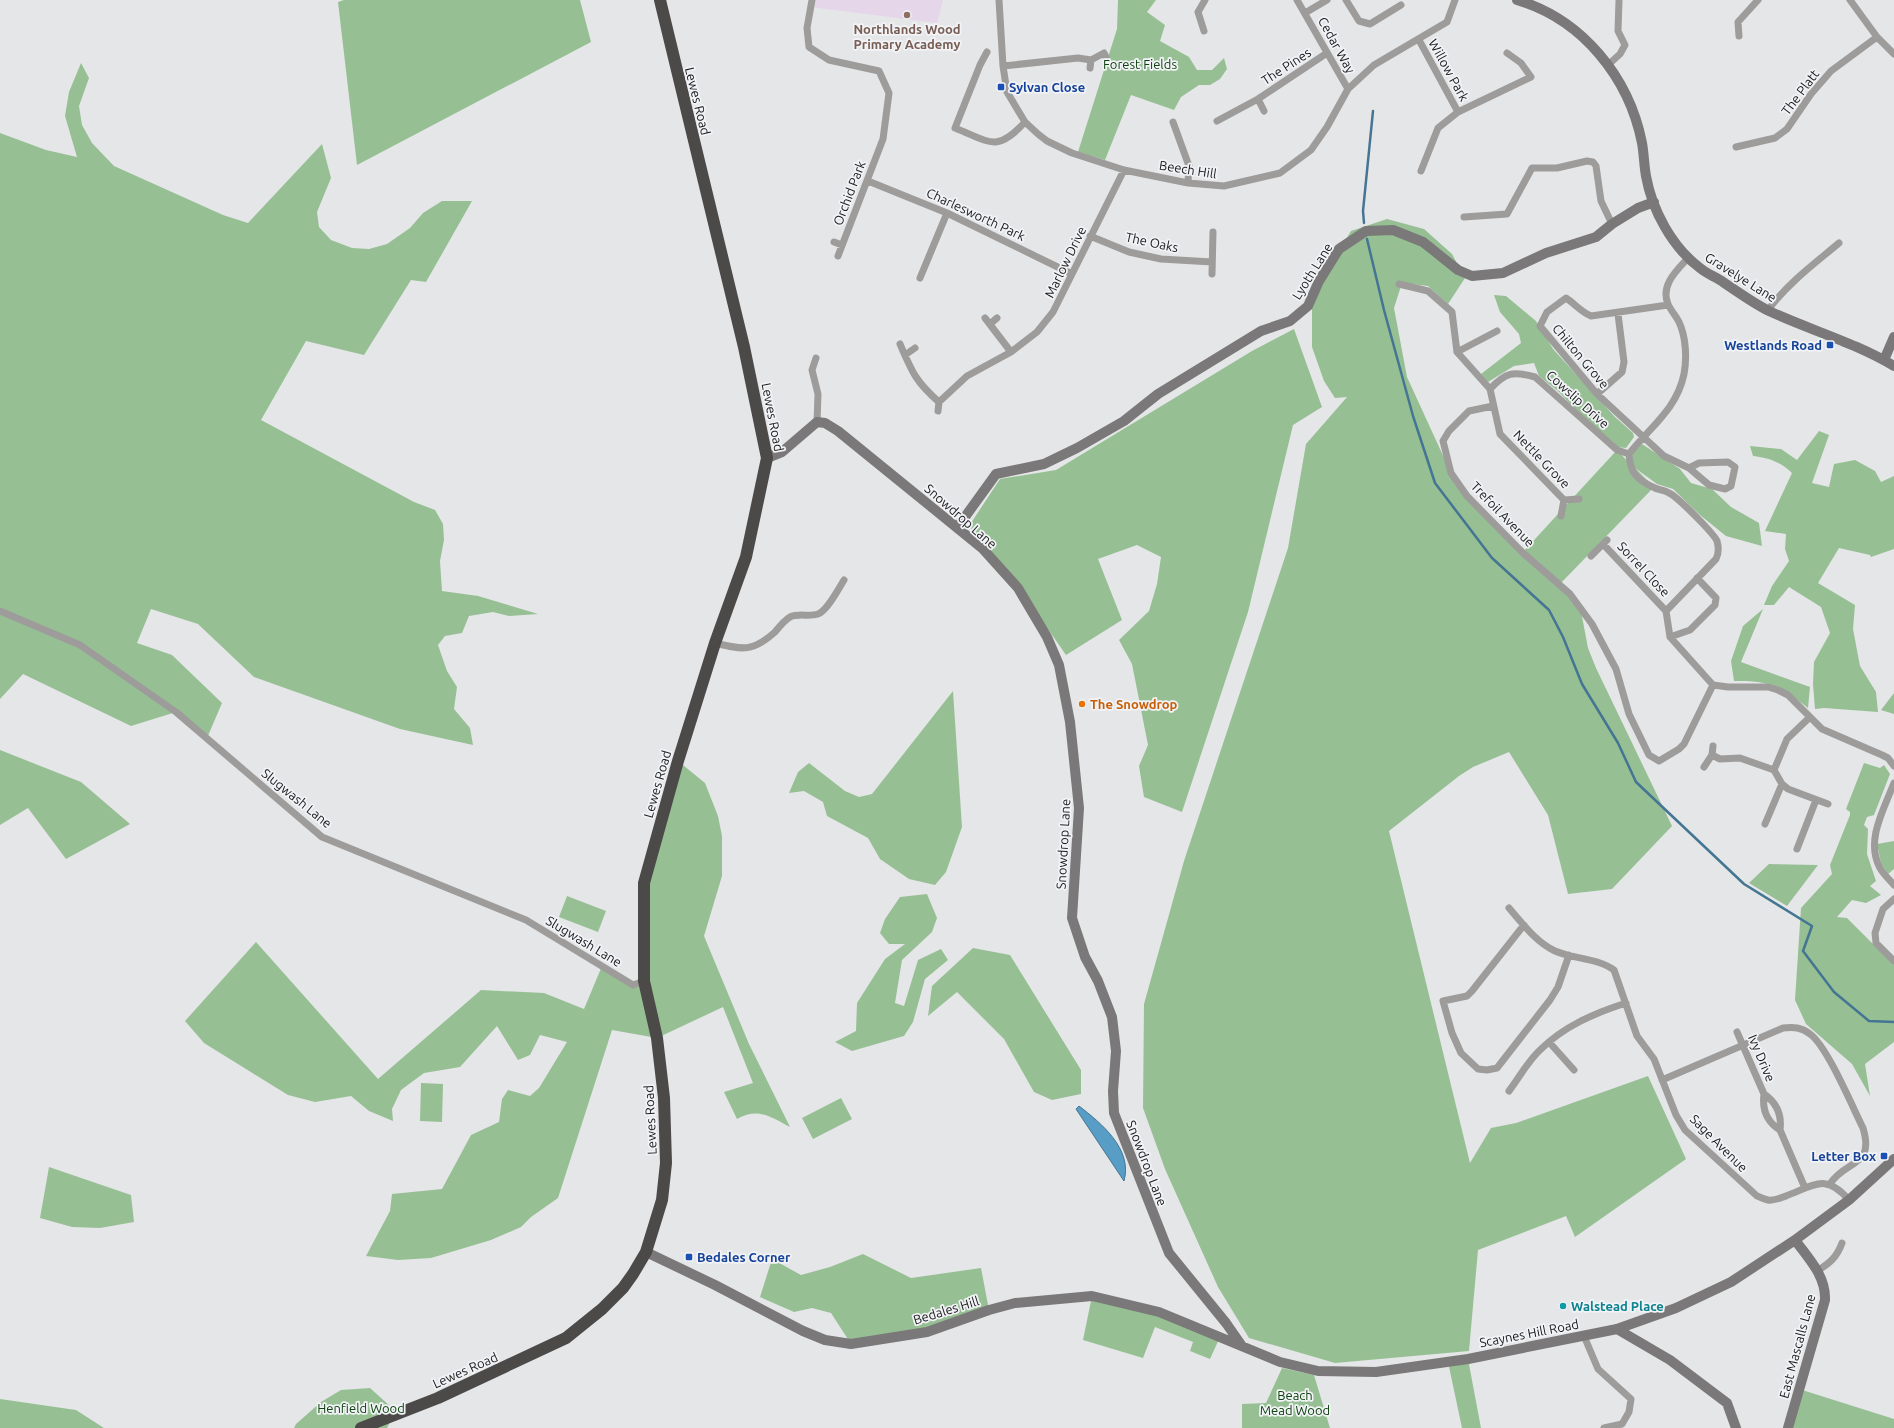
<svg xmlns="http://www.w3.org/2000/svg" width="1894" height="1428" viewBox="0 0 1894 1428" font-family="Ubuntu,sans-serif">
  <rect width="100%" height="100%" fill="#e5e6e8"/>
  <path fill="#e5d6e9" d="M815,0H943L937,23L811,7Z"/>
  <path fill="#97bf94" d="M344,0H580L591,42L357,165L338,2Z
    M1118,0H1156L1147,12L1165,25L1160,41L1189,57L1197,70H1212L1224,58L1227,69L1220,79L1210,85H1199L1181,97L1174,110L1131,95L1105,160L1078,152L1117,29Z
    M81,63L89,78L79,106L82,125L92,143L114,166L223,215L248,223L322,144L331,178L317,212L319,227L331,240L352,248L369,249L387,244L410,228L423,213L442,201H472L426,282L411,280L364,355L306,341L261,420L414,502L435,510L443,524L444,540L440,561L442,591L478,596L538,614L509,616L493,612L469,616L462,633L445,636L438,645L447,671L457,687L454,709L470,728L473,745L400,729L254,677L198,624L151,609L137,643L172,655L222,703L207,738L176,712L131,726L23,674L0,699V133L46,150L77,157L65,116L69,92Z
    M1387,219L1424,229L1452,254L1465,278L1448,304L1428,286L1402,283L1394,308L1407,377L1451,473L1467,496L1523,552L1617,450L1631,465V455L1642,444L1680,469L1691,483L1712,489L1731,507L1759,523L1762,546L1726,536L1700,515L1673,489L1657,484L1635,468L1654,487L1559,585L1580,606L1588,648L1596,668L1672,826L1612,889L1568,894L1548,815L1509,752L1473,767L1459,776L1389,831L1470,1163L1491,1128L1516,1123L1648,1076L1686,1159L1575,1237L1566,1216L1478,1250L1469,1351L1335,1363L1249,1338L1218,1287L1165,1169L1143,1108L1144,1004L1184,861L1288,548L1306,444L1347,397L1335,398L1324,381L1312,347V296L1351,231Z
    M1494,295L1506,296L1536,321L1553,349L1615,417L1633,433L1634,437L1626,448L1617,447L1586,421L1559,392L1539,376L1534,363L1514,366L1488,382L1481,374L1521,343L1519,334L1500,312Z
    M1294,329L1322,407L1293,425L1248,612L1182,812L1144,797L1139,766L1148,745L1132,664L1119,640L1149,611L1157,584L1161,557L1137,545L1098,559L1122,620L1066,655L1009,573L969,526L1000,479L1056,470L1252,351Z
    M1819,431L1829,435L1812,483L1829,487L1834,464L1855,460L1875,471L1881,482L1894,476V549L1871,557L1870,555L1839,548L1818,583L1855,605L1853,629L1860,666L1876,692L1878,712L1824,708L1815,709L1813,684L1814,662L1830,633L1821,607L1789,587L1774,605H1764L1772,586L1789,561L1785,549L1786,534L1765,531L1792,473C1780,462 1770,458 1753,456L1750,446L1781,449L1797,460Z
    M1763,609L1741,662L1810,687L1808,708C1781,686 1768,680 1734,681L1731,661L1743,626Z
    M953,691L962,827L946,872L935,885L909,879L880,859L868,838L827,816L823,802L804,791L789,793L798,772L809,763L845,791L859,797L872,794Z
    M1894,693V714L1881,710Z
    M0,750L81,782L130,824L66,859L28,808L0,825Z
    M678,761L705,783L718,816L722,836V876L704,936L749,1044L790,1127C771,1117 758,1107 737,1119L724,1092L753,1083L723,1007L657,1038L612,1030L558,1198L531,1217L521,1227L491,1240L431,1258L398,1260L366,1256L390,1211L392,1194L442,1189L471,1135L499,1122L502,1099L508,1090L530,1096L539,1088L567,1042L540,1035L530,1055L518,1060L497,1026L460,1067L424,1073L401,1090L392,1109L393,1121L369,1111L351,1096L315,1102L288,1095L204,1043L185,1021L256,942L378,1079L481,990L544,993L584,1009L602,966L633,985L644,981V883Z
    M1864,763L1880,768L1884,765L1890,774L1874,815L1867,817L1864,825L1868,829L1867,854L1876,881L1870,886L1881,895L1866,903L1852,900L1837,917L1847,918L1894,965V1042L1865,1064L1870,1096L1852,1064L1806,1024L1795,1000L1801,908L1832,874L1830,865L1850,815V812L1846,809Z
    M1894,841V869L1888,874L1881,863L1877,844Z
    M1769,864L1818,865L1787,906L1749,883Z
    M927,894L937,918L932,932L902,960L895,1003L904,1006L918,960L941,949L948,960L925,979L913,1022L904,1036L852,1051L835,1042L856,1031L857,1003L885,959L905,944H889L880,933L885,919L900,897Z
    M567,896L606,911L598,932L559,917Z
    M973,948L1010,955L1081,1070V1094L1052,1100L1034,1092L1004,1039L957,992L928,1016L932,986Z
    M421,1083L443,1084L442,1122L420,1121Z
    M841,1098L852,1119L813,1139L802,1118Z
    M49,1167L131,1195L134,1222L100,1228L72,1227L40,1218Z
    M863,1254L911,1278L981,1268L989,1310L927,1332L851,1344L831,1313L812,1308L794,1312L760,1297L772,1259L801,1275L830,1267Z
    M1092,1296L1159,1312L1220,1337L1210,1359L1190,1351L1193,1342L1155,1327L1143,1358L1083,1340Z
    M1468,1359L1481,1428H1462L1448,1362Z
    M1282,1368L1314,1375L1330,1428H1242V1404L1266,1403Z
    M370,1388L390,1406L393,1416L387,1428H294L296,1424L321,1402L341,1390Z
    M1799,1389L1894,1419V1428H1788Z
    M0,1399L76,1410L104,1428H0Z"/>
  <path fill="#579dc6" stroke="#447592" d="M1079,1106C1101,1123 1133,1149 1124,1181L1076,1109Z"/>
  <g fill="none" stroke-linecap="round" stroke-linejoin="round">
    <path stroke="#447592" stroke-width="2.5" d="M1364,223L1363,211L1373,111
      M1367,239L1384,310L1413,416L1435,483L1492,558L1549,610L1563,637L1582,684L1618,743L1636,782L1744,884L1812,926L1803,951L1834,992L1869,1021L1894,1022"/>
    <path stroke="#9d9c9b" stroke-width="7" d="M812,0L807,28L809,47L829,60L879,71L889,93L883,139L838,256
      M999,0L1003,66L1007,92L1025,122L1038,134L1047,141L1072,153L1124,170L1188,183L1224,186L1280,173L1311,150L1327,127L1348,89L1374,65L1447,22L1455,0
      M1297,0L1348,89
      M1346,0L1359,21L1370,24L1401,5
      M1850,0L1877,37L1894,54
      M1305,13L1327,0
      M1204,31L1198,12L1205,0
      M1739,36L1738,22L1758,0
      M1419,40L1458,112
      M987,52L980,65L955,128C990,142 997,153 1025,122
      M1608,65L1620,54L1625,45L1618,31L1619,0
      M1003,66L1078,58L1091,60L1104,53L1106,57
      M1090,68L1091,60
      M1258,99L1264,111
      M1217,121L1258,99L1327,53
      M1173,122L1189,166L1188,183
      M1736,147L1775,138L1787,129L1811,94L1831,71L1877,37
      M1421,171L1438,128L1458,112L1531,77L1521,63L1507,53
      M868,181L947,213L1072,274
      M1464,217L1507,214L1532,168H1557L1587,161L1593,162L1596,166L1601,201L1612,224
      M1090,236L1129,252L1161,259L1212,262
      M834,242L842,245
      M1689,257C1677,270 1660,285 1668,304C1671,311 1676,316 1679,322C1686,337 1687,358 1684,374C1677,409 1650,427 1629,454C1630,473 1637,480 1655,488C1659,490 1665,490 1669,493C1678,497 1714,534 1717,541C1719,548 1719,553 1716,559L1666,611L1670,637L1713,685L1728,687H1768L1778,690L1788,695L1822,729L1882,755L1888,758L1894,766
      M1212,274L1213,232
      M920,278L947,213
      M1399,284L1428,291L1452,312L1457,352L1490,389
      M1668,305L1591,316C1581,312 1575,304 1566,298L1547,312L1540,326L1597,394L1664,456L1689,468L1699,463L1728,462L1735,467L1731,486L1725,489L1709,485L1689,468
      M1768,310C1787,284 1814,264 1839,243
      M985,318L1011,352
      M990,324L997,318
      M900,344C912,372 916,382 939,402
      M1457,352L1497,331
      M905,355L915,348
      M816,358L812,370L818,394L817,422
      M1490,389C1506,372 1513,371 1535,377L1617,450L1629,454
      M1490,389L1500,434L1564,500
      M1597,394L1622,372L1624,362L1618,314
      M1493,406L1469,411L1449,431L1443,441L1451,473L1467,496L1523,553L1570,594L1592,624L1616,669L1629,714L1649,755L1659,761L1679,749L1684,744L1713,685
      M938,411L939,402L967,376L1011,352L1037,332L1053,312L1124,170
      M1561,516L1564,500L1579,499
      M1603,544L1666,611
      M1591,556L1607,540
      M0,611L80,645L176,712L322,837L526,920L633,985L644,981
      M1670,637L1690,630L1715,605L1716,598L1697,578
      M715,643C743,650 753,652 775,632C779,627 785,620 790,617C798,613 810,617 818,614C827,611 839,588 844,580
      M1810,717L1787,739L1774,770L1782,784L1788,789L1828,804
      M1712,755L1720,759L1740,758L1774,770
      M1704,767L1712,755L1713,746
      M1894,783C1884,809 1865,841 1880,868C1883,874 1890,880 1894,885
      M1765,824L1782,784
      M1797,849L1816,800
      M1894,899L1883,909L1875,933L1876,943L1894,961
      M1509,908C1522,923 1536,942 1555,951C1573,959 1598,958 1614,970L1637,1036L1654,1059L1676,1115L1685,1130L1757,1196C1760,1197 1764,1199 1768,1200C1773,1201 1781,1198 1786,1196C1815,1185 1826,1173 1849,1200
      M1524,925L1472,991L1467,996L1443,1001L1452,1033L1461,1053L1478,1069L1487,1070L1497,1068L1550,1000L1558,987L1569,955
      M1737,1032L1764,1094C1762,1109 1767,1122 1780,1130L1805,1188
      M1549,1042L1574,1070
      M1662,1080L1783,1028C1794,1027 1801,1027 1810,1034C1827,1046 1852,1106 1863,1128C1875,1168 1846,1159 1830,1184
      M1509,1091C1519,1078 1528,1061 1540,1050C1564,1026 1595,1013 1626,1003
      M1764,1094C1777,1103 1782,1115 1780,1130
      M1817,1271C1830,1263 1837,1257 1842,1243
      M1584,1336L1598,1369L1631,1399L1629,1412L1622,1424L1604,1428"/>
    <path stroke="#7a7878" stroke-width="10" d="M1517,0C1582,19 1629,77 1642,143C1644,154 1644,165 1646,176C1652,210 1672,247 1700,268C1707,274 1716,277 1723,282C1738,292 1753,303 1769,311C1810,330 1856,343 1894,366
      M1884,360L1894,337
      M767,458L782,452L817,422L825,423L838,431L982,548L1018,588L1047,637L1059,665L1070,722L1079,808L1072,918L1085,957L1098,981L1112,1017L1116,1051L1113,1091L1114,1113L1169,1253L1226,1323L1242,1346
      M957,528L996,474L1044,464L1077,448L1124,421L1158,394L1261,331L1290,321L1308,306L1319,281L1339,249L1366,231L1393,230L1423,242L1458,270L1472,276L1503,273L1546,253L1596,237L1612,224L1638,208L1654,202
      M646,1252L715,1285L803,1331L825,1340L851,1344L927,1332L989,1310L1015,1303L1092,1296L1159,1312L1280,1362L1318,1371L1376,1372L1468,1359L1617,1329L1676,1308L1731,1282L1795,1240L1849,1200L1894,1159
      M1617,1329L1670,1360L1727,1403L1736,1428
      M1788,1428L1825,1300C1826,1276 1809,1259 1795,1240"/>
    <path stroke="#4c4949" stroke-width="12" d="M361,1428L438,1398L566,1338L602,1309L623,1288L633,1274L646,1252L662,1200L666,1163L664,1098L657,1038L644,981V883L678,761L715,643L746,557L767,458L744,347L660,0"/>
  </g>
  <circle fill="#8d6e63" stroke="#f2f3f6" stroke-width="1.5" cx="907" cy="15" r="4"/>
  <g fill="#1a4fb4" stroke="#f2f3f6" stroke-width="1.5">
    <rect x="997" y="83" width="8" height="8" rx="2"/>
    <rect x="1826" y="341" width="8" height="8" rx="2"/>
    <rect x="1880" y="1152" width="8" height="8" rx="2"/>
    <rect x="685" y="1253" width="8" height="8" rx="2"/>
  </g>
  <circle fill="#e8710a" stroke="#f2f3f6" stroke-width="1.5" cx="1082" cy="704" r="4"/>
  <circle fill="#0f9aa8" stroke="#f2f3f6" stroke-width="1.5" cx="1563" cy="1306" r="4"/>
  <g text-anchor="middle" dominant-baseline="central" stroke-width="3.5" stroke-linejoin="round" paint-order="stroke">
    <g font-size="13" font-weight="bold" fill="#785e54" stroke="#f2f3f6">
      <text x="907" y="29">Northlands Wood<tspan x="907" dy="15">Primary Academy</tspan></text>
    </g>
    <g font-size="13" fill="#19191a" stroke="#f2f3f6">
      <text transform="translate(1337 45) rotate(61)">Cedar Way</text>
      <text transform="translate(1286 66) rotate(-33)">The Pines</text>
      <text transform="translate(1449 70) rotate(61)">Willow Park</text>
      <text transform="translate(1800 92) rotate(-53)">The Platt</text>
      <text transform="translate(698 101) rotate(76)">Lewes Road</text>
      <text transform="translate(1188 169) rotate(9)">Beech Hill</text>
      <text transform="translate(849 193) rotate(-69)">Orchid Park</text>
      <text transform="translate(976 214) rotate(25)">Charlesworth Park</text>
      <text transform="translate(1152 242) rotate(12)">The Oaks</text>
      <text transform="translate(1065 262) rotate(-64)">Marlow Drive</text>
      <text transform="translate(1312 271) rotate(-58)">Lyoth Lane</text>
      <text transform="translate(1741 277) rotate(32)">Gravelye Lane</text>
      <text transform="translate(1581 356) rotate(50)">Chilton Grove</text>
      <text transform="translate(1578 399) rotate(42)">Cowslip Drive</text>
      <text transform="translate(773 417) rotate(79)">Lewes Road</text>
      <text transform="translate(1542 459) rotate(46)">Nettle Grove</text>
      <text transform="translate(1503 514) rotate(46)">Trefoil Avenue</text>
      <text transform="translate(961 516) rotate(41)">Snowdrop Lane</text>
      <text transform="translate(1644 569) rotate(47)">Sorrel Close</text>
      <text transform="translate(657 784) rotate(-74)">Lewes Road</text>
      <text transform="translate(297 798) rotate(39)">Slugwash Lane</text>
      <text transform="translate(1063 844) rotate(-87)">Snowdrop Lane</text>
      <text transform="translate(584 941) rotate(31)">Slugwash Lane</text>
      <text transform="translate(1762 1058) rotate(67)">Ivy Drive</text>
      <text transform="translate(650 1120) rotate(-93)">Lewes Road</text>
      <text transform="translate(1719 1143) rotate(45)">Sage Avenue</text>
      <text transform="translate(1147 1163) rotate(69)">Snowdrop Lane</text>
      <text transform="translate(946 1310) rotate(-17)">Bedales Hill</text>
      <text transform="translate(1529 1333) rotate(-11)">Scaynes Hill Road</text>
      <text transform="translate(1797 1346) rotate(-75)">East Mascalls Lane</text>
      <text transform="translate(465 1370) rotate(-24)">Lewes Road</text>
    </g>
    <g font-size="13" fill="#0e430f" stroke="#f2f3f6">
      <text x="1140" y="64">Forest Fields</text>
      <text x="1295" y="1395">Beach<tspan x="1295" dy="15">Mead Wood</tspan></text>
      <text x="361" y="1408">Henfield Wood</text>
    </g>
    <g font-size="13" font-weight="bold" fill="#164399" stroke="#f2f3f6" text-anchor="start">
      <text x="1009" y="87">Sylvan Close</text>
      <text x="1822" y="345" text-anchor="end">Westlands Road</text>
      <text x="1876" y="1156" text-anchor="end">Letter Box</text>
      <text x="697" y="1257">Bedales Corner</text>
    </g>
    <g font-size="13" font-weight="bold" fill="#c56008" stroke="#f2f3f6" text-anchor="start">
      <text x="1090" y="704">The Snowdrop</text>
    </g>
    <g font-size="13" font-weight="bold" fill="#0d838f" stroke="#f2f3f6" text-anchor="start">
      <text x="1571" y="1306">Walstead Place</text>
    </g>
  </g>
</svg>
